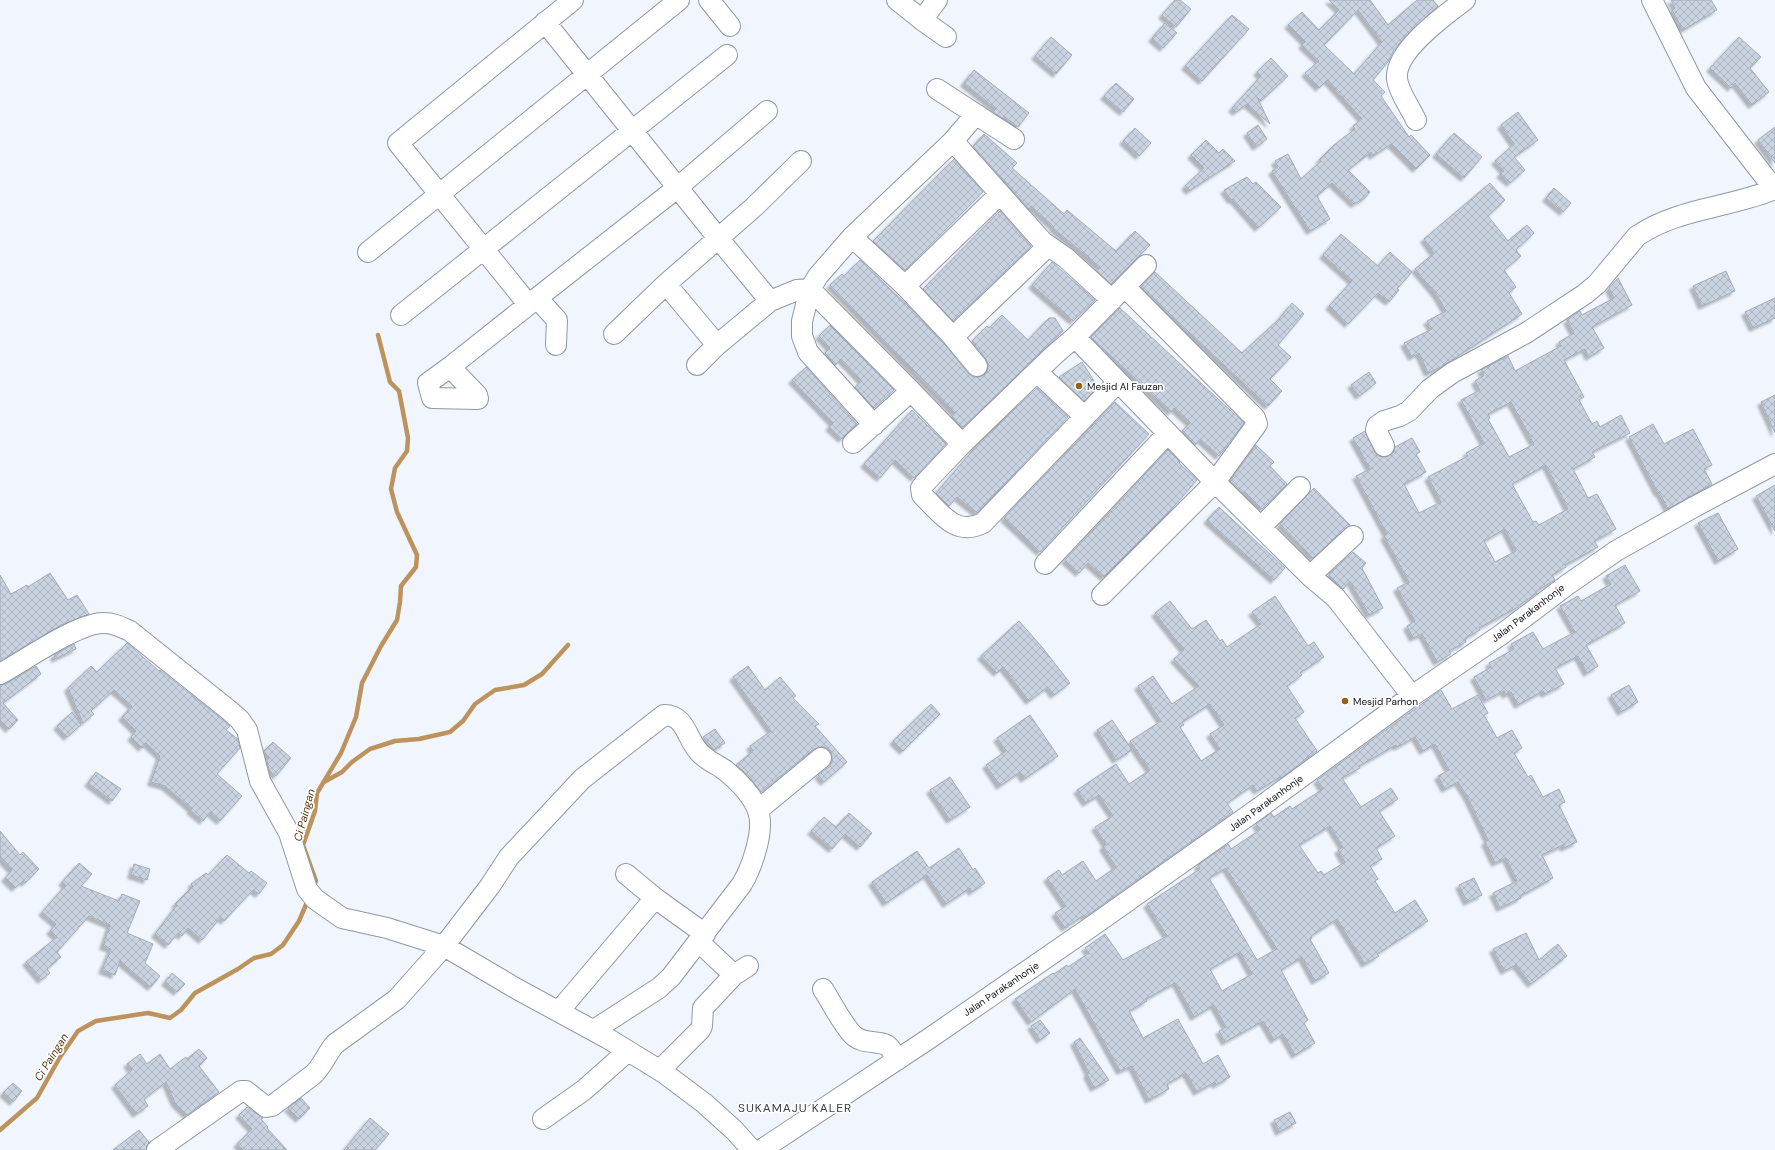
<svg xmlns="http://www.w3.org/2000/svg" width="1775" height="1150" viewBox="0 0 1775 1150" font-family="'DM Sans',sans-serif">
  <defs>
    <pattern id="building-cross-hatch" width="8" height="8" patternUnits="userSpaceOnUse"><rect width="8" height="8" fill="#cad3e1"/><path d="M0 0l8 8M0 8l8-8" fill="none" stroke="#acb4c0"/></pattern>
    <filter id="shadow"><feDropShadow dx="-3.5" dy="3.5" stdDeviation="1" flood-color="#0004"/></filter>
  </defs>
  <rect width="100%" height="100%" fill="#f0f5fe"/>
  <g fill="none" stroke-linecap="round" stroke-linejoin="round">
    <path stroke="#bd935d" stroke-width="4.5" d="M324,782L342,772L352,762L370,749L395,741L419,739L450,732L463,721L475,704L495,690L524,685L542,674L568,645
      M313,887L316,881L303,845L315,811L317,793L341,753L356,717L362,683L381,646L397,620L400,602L401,586L416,567L417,555L397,512L391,489L395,468L407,451L408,438L399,391L390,382L378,335
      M0,1130L37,1098L60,1057L78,1031L96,1021L148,1013L170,1018L181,1010L195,993L238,969L254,958L271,954L283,945L299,921L308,900"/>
  </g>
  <path fill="url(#building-cross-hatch)" stroke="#a3acb9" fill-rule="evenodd" filter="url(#shadow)" d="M1175,0H1180L1191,9L1176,27L1162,15Z
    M1329,0H1370L1388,25L1417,0H1433L1438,6L1404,38L1394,50L1388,62L1373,80L1385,92L1381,96L1409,137L1411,135L1430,155L1416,169L1391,144L1373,156L1371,152L1348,170L1370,192L1365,198L1354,204L1332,183L1317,196L1330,219L1310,231L1272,171L1278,167L1275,161L1288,154L1301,179L1321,161L1319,160L1334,145L1355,129L1353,126L1362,119L1327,80L1319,88L1305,73L1319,61L1302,45L1305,42L1288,25L1302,12L1319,30L1339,10ZM1358,10L1382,42L1354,74L1324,45Z
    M1671,0H1711L1717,10L1683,30L1672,10L1675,8Z
    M1232,15L1249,29L1202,81L1185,66Z
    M1165,23L1177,33L1163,48L1152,38Z
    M1051,37L1072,55L1056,74L1035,56Z
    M1739,37L1761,57L1750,68L1769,92L1752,105L1735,83L1731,88L1710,68Z
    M1271,58L1288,76L1261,101L1257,97L1270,124L1247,104L1236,112L1232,108L1261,76L1257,72Z
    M974,70L1029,113L1018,127L1005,117L1004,119L993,112L996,109L964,83Z
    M1116,83L1134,99L1123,112L1104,96Z
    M1518,112L1538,140L1514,157L1525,170L1510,183L1500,174L1504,171L1495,161L1514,144L1501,125Z
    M1258,125L1267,139L1256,147L1247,133Z
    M1775,127V163L1758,140Z
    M1135,128L1151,143L1139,156L1123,141Z
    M1454,133L1482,157L1464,178L1436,154Z
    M984,134L1017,163L1012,168L1064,214L1067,210L1116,251L1135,231L1150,245L1111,284L1097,271L1100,267L1053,228L1054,227L1031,206L1029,209L973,146Z
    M1206,140L1219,153L1223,149L1235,161L1189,191L1185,186L1204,168L1191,155Z
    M954,159L983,192L905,270L873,241Z
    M1247,177L1253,184L1256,182L1281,207L1258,228L1233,199L1231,200L1224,190Z
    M1490,183L1505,200L1488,216L1508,241L1527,225L1534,233L1516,250L1521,256L1504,270L1516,287L1509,293L1522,314L1441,367L1428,373L1419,353L1412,357L1404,343L1432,329L1427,321L1446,311L1436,294L1415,269L1434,253L1424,239Z
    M1554,188L1571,203L1563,212L1546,198Z
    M1000,211L1031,246L953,321L923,289Z
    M1341,234L1378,266L1390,252L1412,272L1397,289L1399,290L1389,302L1378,293L1348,324L1329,306L1352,281L1323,255Z
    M860,260L907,305L946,346L968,373L973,377H979L984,375L988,370V364L986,359L972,341L987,326L989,328L1002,315L1028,340L1049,318H1055L1063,331L963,427H961L952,417L955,413L830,285L842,274L844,276Z
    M1052,262L1095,300L1073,321L1032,285Z
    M1726,271L1735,291L1702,306L1693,286Z
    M1155,272L1242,353L1279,319L1292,303L1304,314L1278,345L1291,357L1270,379L1282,391L1268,406L1141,287Z
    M1618,278L1632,305L1592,327L1604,348L1589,357L1585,349L1564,360L1584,397L1579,400L1592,424L1597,421L1600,427L1621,415L1630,433L1592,452L1595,457L1573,469L1588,498L1597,494L1616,529L1594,541L1598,547L1565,565L1566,567L1552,575L1555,580L1536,591L1537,593L1518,606V607L1479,628L1480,630L1465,638L1466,642L1449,651L1451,654L1437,662L1422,634L1413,638L1407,626L1415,621L1397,588L1409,582L1384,536L1387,534L1356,476L1370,469L1353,438L1365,431L1374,451L1378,456L1384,457L1389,456L1394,452L1395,447L1412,438L1420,452L1416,454L1426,472L1404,484L1419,513L1441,502L1428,477L1468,456L1466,453L1484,443L1461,400L1480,390L1475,381L1484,375L1481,370L1508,356L1515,371L1561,346L1559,342L1574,333L1567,320L1580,311L1582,315L1614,298L1609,288ZM1511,402L1534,444L1509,457L1488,419L1490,418L1488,414ZM1546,465L1568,509L1539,525L1536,521L1533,522L1512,484ZM1505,529L1516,551L1495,562L1484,541Z
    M1775,298V318L1753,328L1745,312Z
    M1120,308L1244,423L1219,456L1200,439L1195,445L1182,431L1190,423L1174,408L1171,412L1091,337Z
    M830,325L894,390L874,408L855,387L862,381L841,359L835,365L825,353L830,348L819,336Z
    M1082,362L1098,387L1084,401L1059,377Z
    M806,367L857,424L842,439L829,427L833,423L792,380Z
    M1369,372L1376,383L1359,396L1351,385Z
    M1037,388L1068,417L977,513L957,497L949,506L936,493L979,443Z
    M1775,395V433L1761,402Z
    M1115,402L1149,434L1040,552L1004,518Z
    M912,410L946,444L914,478L895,460L880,478L864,464Z
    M1653,424L1664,444L1693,429L1712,465L1704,469L1712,484L1668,509L1659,492L1658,493L1629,437Z
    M1256,445L1274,462L1270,466L1287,484L1262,509L1245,492L1244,494L1230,481Z
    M1168,450L1180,462L1179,463L1197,480L1169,512L1104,577L1088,563L1079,573L1065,560Z
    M1775,485V531L1756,496Z
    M1314,488L1350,525L1313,558L1280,524Z
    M1219,507L1285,568L1274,580L1207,520Z
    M1718,513L1738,549L1718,561L1698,523Z
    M1353,552L1366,563L1362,568L1383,608L1369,615L1350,581L1343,589L1330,576L1329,574Z
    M1625,565L1640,591L1615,605L1625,623L1586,645L1598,666L1587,673L1578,656L1555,668L1564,684L1545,694L1543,691L1518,705L1511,692L1506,695L1504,691L1486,700L1474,677L1491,667L1489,663L1514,649L1511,644L1533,632L1543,649L1575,632L1560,606L1578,596L1581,601L1611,584L1606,576Z
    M50,573L68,600L77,595L89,614L61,625L0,661V575L11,594L27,585L28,587Z
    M1275,596L1308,646L1314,642L1324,657L1300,673L1302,675L1287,686L1304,712L1295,718L1317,751L1281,778L1280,777L1257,791L1253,785L1227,803L1233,812L1085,917L1084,915L1065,928L1055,913L1066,906L1047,878L1059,870L1062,875L1083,861L1096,881L1116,867L1103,847L1106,844L1095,827L1113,816L1099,795L1086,803L1077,790L1116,764L1129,784L1150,770L1130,741L1161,721L1138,686L1153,676L1172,704L1199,686L1174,659L1184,650L1155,613L1170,601L1192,629L1206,620L1220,641L1222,639L1227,647L1261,624L1252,612ZM1210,704L1224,725L1210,734L1220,749L1201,761L1180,727L1184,725L1182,722Z
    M1019,621L1042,647L1070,683L1054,695L1048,687L1029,701L1003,667L997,673L981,656Z
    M127,643L159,671L160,670L223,720L230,726L226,730L238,739L240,748L217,774L242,796L220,821L210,812L203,821L190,810L192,809L165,786L151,782L160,756L146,743L142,748L131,737L136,731L122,717L132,706L114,690L91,711L94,714L83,723L68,688L91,666L97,672Z
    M74,644L76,649L55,659L54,655Z
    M36,666L41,674L3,703L18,720L9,729L0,720V685L6,684Z
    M748,666L765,690L780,677L796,696L793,698L819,724L815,726L847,762L824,782L818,775L829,767L832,762V756L830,751L825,747H819L814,749L761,792L749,776L736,765L753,751L750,746L771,731L733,677Z
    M1629,685L1638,702L1621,712L1611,695Z
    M1441,690L1452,709L1478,695L1488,713L1484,715L1497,738L1512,730L1522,748L1514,753L1528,777L1531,775L1543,797L1559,789L1565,802L1559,805L1577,842L1564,848L1563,845L1542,855L1553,878L1520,896L1521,898L1500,908L1493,893L1517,881L1506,858L1495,863L1485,842L1488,840L1467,796L1458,782L1445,789L1438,776L1449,770L1435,744L1423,751L1415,737L1397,747L1396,745L1359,766L1360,768L1342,778L1361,807L1391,788L1398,799L1379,811L1395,836L1376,848L1382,859L1370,866L1378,879L1375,881L1395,913L1415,900L1428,921L1377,954L1379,956L1365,964L1337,919L1311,936L1312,938L1310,939L1329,973L1315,981L1302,957L1281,970L1308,1020L1304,1023L1315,1043L1295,1055L1283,1034L1274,1040L1263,1021L1225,1042L1219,1031L1226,1027L1214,1005L1194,1017L1176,983L1173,984L1146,999L1147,1001L1129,1011L1143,1038L1178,1019L1203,1064L1218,1055L1230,1077L1216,1085L1215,1082L1197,1092L1186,1073L1167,1084L1169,1089L1149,1100L1132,1066L1120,1071L1075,989L1031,1022L1015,999L1053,973L1054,974L1067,965L1068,967L1089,953L1085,948L1105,934L1123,960L1167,936L1147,904L1200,869L1198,865L1228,844L1231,849L1260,830L1256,824L1271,813L1274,817L1290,806L1292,809L1323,789L1317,780ZM1330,826L1343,847L1338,850L1345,862L1324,875L1321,871L1318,873L1299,845ZM1226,868L1277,949L1257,960L1209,878ZM1240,952L1252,974L1222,991L1210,969Z
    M931,704L940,714L903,751L893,741Z
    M72,712L81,725L67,737L57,726Z
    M1030,715L1058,756L1024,779L1020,772L1000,786L986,765L1006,751L997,738Z
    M1112,720L1132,750L1116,760L1097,730Z
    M715,729L725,743L714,750L703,737Z
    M273,742L291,758L276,776L269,770L267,761L269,758L264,751Z
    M96,772L121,789L112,801L88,783Z
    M950,777L970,807L950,820L930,790Z
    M849,813L872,833L860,847L845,834L832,849L811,831L824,817L836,827Z
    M0,831L20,855L23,852L39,869L25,883L23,881L15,888L5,878L12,870L0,857Z
    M959,848L973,870L975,868L985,883L972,892L970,888L946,904L927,875L886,903L872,882L917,851L929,868Z
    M227,855L249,873L251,871L267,883L259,894L253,890L224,921L221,917L202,940L188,928L182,936L178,933L168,945L155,934L177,905L175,904L193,886L191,884L206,873L208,875Z
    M79,863L92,874L81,886L119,901L122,894L140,901L127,933L153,944L145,963L160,976L151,987L120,961L115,975L102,970L111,949L103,946L110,925L89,916L57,952L61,957L47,969L50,973L41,980L26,962L57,937L50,931L56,924L42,912L66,885L62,882Z
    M134,864L150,869L147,880L131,875Z
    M1474,878L1482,895L1467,902L1459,885Z
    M1526,933L1539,960L1558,944L1567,956L1531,984L1516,965L1504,971L1493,949Z
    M172,973L185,984L177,992L165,982Z
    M1040,1020L1050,1033L1040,1040L1031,1026Z
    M1080,1038L1109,1080L1094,1088L1087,1074L1089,1073L1074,1042Z
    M199,1049L207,1058L199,1066L219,1092L187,1115L175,1103L166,1082L144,1099L148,1106L136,1114L115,1085L132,1070L127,1064L140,1054L147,1064L160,1054L170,1069L186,1057L187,1059Z
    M13,1083L22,1091L13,1102L3,1093Z
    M301,1098L310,1108L299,1119L288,1108Z
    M247,1107L263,1118L261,1119L268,1127L267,1128L287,1150H243L237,1144L252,1129L239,1115Z
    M1290,1112L1296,1123L1279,1132L1274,1120Z
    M370,1118L389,1134L375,1150H344Z
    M139,1130L149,1142L146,1150H113Z"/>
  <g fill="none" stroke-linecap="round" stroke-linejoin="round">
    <g stroke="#9098a5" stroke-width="22">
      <path id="minor" d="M709,0L730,26
        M897,0L922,20
        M937,0L922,20L946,37
        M1652,0L1696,88L1775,190
        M545,22L718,238L770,301L797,290L810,289L911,391L962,444
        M937,89L1014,139
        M1416,120C1410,107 1399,93 1397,79C1394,51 1445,15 1465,0
        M953,141L976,114
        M852,237L905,286L953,337L1048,246
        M368,252L679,0
        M666,284L754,207L801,161
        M905,286L999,195
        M528,304L398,143L573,0
        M401,315L727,55
        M614,334L666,284L717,345
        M953,337L977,366
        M1075,337L1146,265
        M556,345L557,320L537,298L677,188L767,111
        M697,365L717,345L770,301
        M450,367L428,383L432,398L478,399L477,395L450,367L537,298
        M1037,372L1085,417
        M1118,382L983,523C955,537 941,513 922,495L921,488L924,484L962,444L1053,356L1075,337L1215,482L1310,576L1336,598L1412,696
        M874,425L808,352L802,336V321L810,289L818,276L852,237L953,141L1043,242L1066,258L1112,300
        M853,443L911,391
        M1384,446L1376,430L1377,426L1384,421L1400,416L1409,411L1430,389L1452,373L1526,333L1585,294L1597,284L1637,236C1678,208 1730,208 1775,189
        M1261,527L1300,487
        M1045,564L1168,433
        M1310,576L1353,536
        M1102,595L1215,482L1257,424L1255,418L1125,287
        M0,674C24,661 79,622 104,623C114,623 121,627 130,631L230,711L240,720L247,730L260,781L289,833L307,889L315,899L342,918L387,928L444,946L517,989L607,1038L664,1073L704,1103L734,1130L752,1150
        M758,810L821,758
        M655,898L705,934
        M734,975L748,966
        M823,989C831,1002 842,1023 852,1034C863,1046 881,1039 889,1047C892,1050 894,1056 897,1060
        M559,1011L655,898L626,874
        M660,1070L700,1030L702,1026L703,1008L734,975L699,942
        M543,1119L584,1090L628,1051
        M157,1150L241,1091H246L266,1107L272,1106L314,1074C323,1065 327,1053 335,1044L397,999L444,946L490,886L509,857L582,779L664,715C686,715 686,738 699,752C707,761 717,764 726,771C738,781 753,796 758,811C765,830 752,867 742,884L671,977L659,988L594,1030
        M761,1150L930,1038L1098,922L1259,808L1412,696L1502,634L1567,585L1616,551L1694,507L1775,464"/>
    </g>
    <use href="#minor" stroke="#fff" stroke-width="20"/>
  </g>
  <g fill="#936212" stroke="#fff" stroke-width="1.5">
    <circle cx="1079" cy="386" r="4"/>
    <circle cx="1345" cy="701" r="4"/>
  </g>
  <g text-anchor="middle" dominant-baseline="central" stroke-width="3.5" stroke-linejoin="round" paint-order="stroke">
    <g font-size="10" fill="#0c0f13" stroke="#fff" text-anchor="start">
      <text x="1087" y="386">Mesjid Al Fauzan</text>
      <text x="1353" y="701">Mesjid Parhon</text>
    </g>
    <g font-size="10" fill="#0c0f13" stroke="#fff">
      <text transform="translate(1528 613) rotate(-37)">Jalan Parakanhonje</text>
      <text transform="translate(1266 803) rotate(-36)">Jalan Parakanhonje</text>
      <text transform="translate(1001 989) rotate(-34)">Jalan Parakanhonje</text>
    </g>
    <g font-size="11" font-style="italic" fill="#56390c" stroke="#fff">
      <text transform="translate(304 815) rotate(-75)">Ci Paingan</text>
      <text transform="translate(51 1057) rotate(-58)">Ci Paingan</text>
    </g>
    <g font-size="12" letter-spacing="1" fill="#373e49" stroke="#fff">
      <text x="795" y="1108">SUKAMAJU KALER</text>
    </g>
  </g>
</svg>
